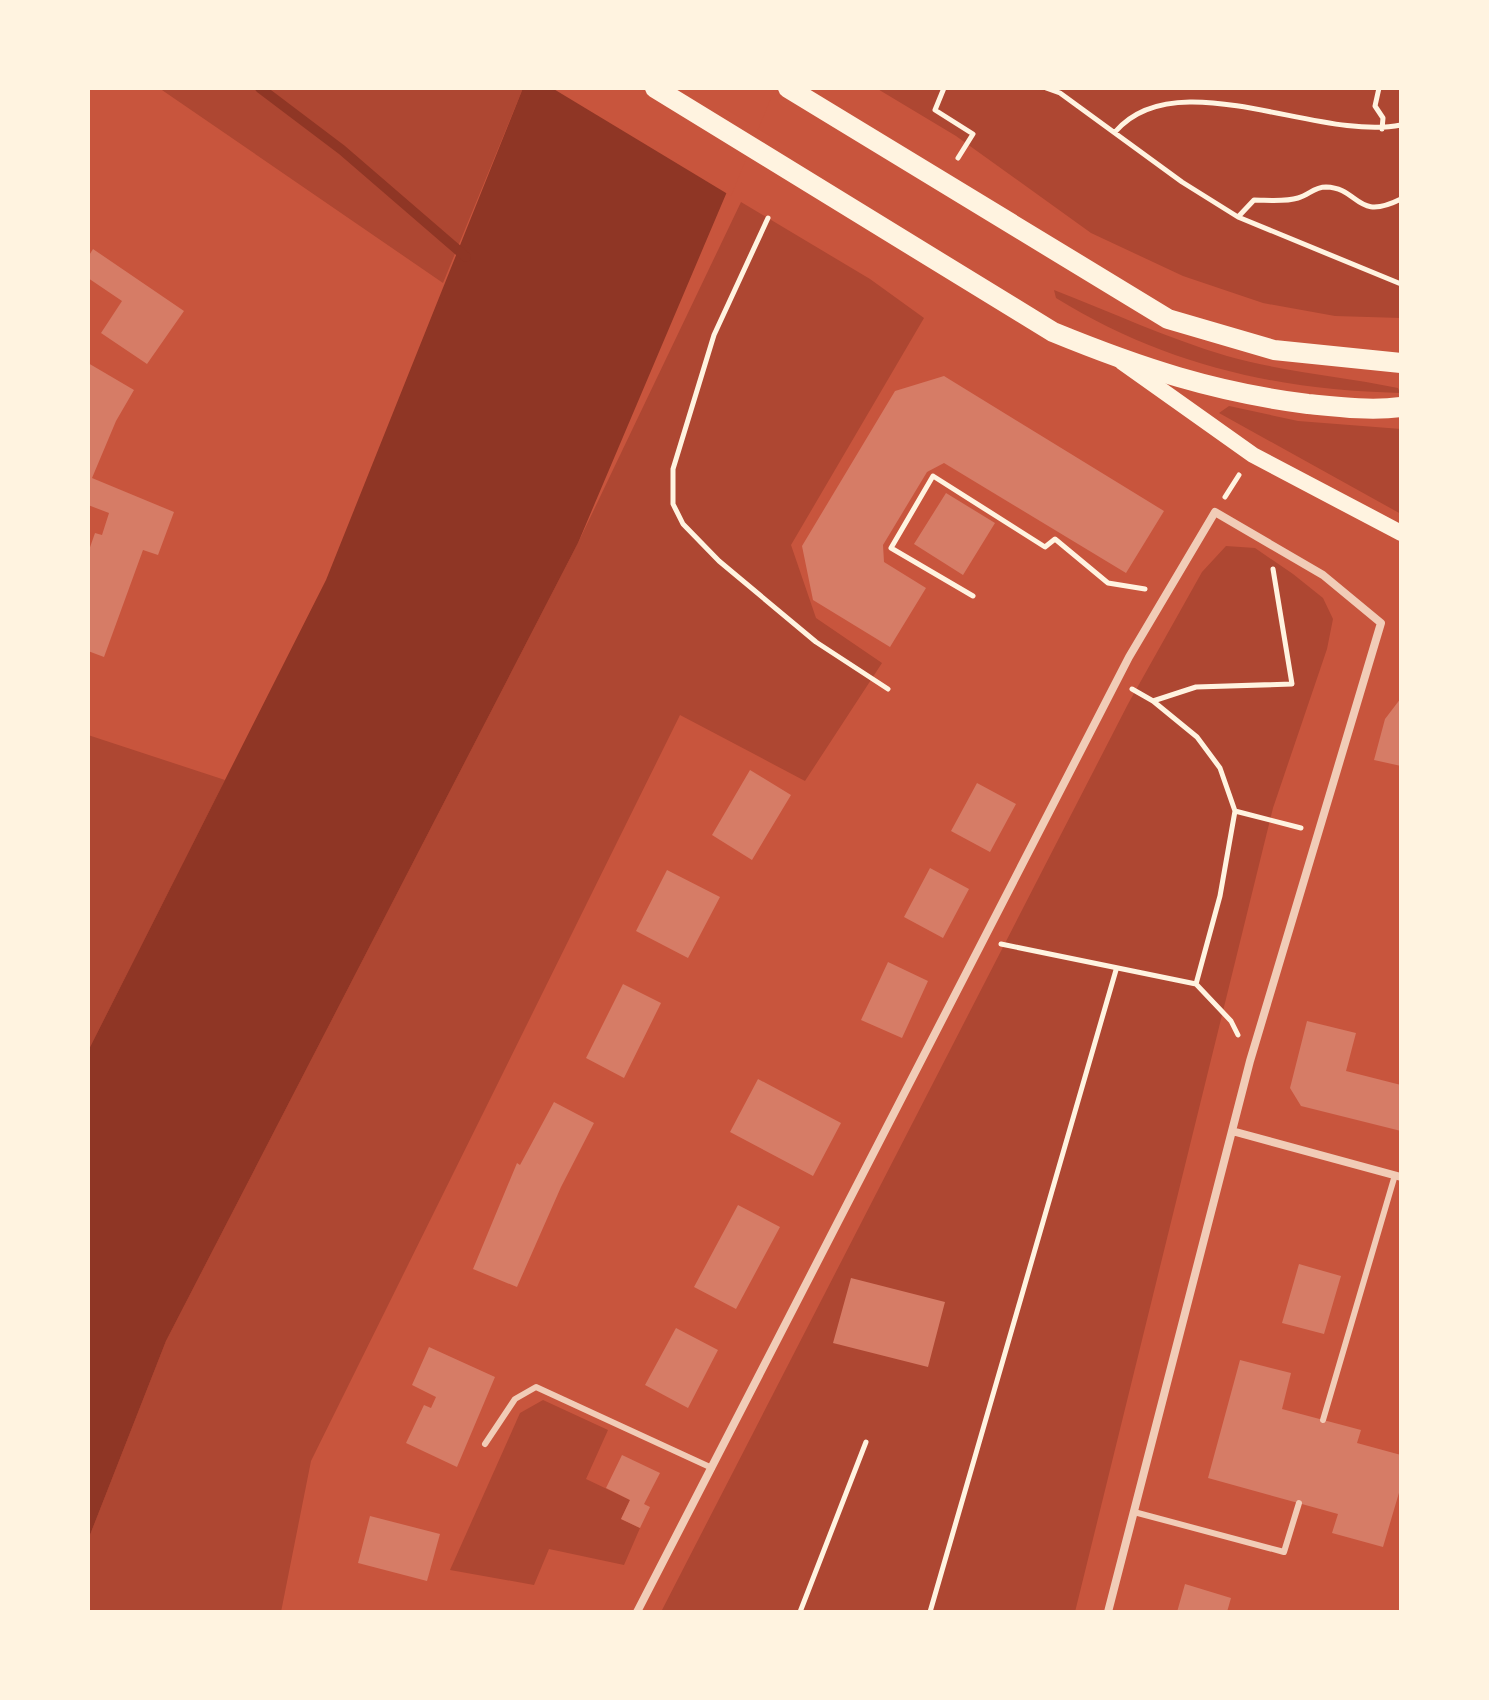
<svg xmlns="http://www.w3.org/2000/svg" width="1489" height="1700" viewBox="0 0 1489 1700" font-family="'Nunito Sans',sans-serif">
  <rect width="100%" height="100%" fill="#c8553d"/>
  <path fill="#ae4732" d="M159,88H523L443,283Z
    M876,88H1401V318L1335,316L1263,303L1183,276L1091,233L956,136Z
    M741,202L870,279L924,318L791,545L816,618L882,663L805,781L680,715L311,1461L281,1612H88V1540L166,1341L578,543Z
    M1054,290C1111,312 1169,339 1227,356C1283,372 1341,376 1398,388L1400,393C1275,390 1163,364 1056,298Z
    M1229,406L1298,421L1401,429V514L1219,413Z
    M1226,546L1255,548L1293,574L1323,598L1333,619L1327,649L1273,808L1075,1612H661L1128,704L1202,572Z
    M88,735L225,780L88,1051Z
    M543,1400L608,1430L586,1479L630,1500L621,1519L640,1528L624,1565L549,1549L534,1585L450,1570L520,1413Z"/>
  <path fill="#8f3625" d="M523,88H771L578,543L166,1341L88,1540V1051L326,580Z"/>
  <path fill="#c8553d" d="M552,88H775L731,196Z"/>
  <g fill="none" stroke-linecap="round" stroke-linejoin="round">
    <path stroke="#8f3625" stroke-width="10" d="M260,88L342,150L466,257"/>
  </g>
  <path fill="#d67c66" d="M93,249L184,311L147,364L101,333L122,301L88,278V257Z
    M88,363L134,390L116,421L92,478L174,512L158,555L143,550L104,657L88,651V553L95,533L102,535L109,513L88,505Z
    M944,376L1164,511L1126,573L944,463L927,472L883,545L884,562L926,588L890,647L813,600L802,546L895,391Z
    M946,493L995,523L963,575L914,544Z
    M1401,698V766L1374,760L1385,719Z
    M750,770L791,795L752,860L712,835Z
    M977,783L1016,804L990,852L951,831Z
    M930,868L969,889L943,938L904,917Z
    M667,870L720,897L688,958L636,931Z
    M888,962L928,981L902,1038L861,1020Z
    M623,984L661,1003L624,1078L586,1058Z
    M1307,1021L1356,1033L1346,1071L1401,1085V1131L1301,1106L1290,1088Z
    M758,1079L841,1123L813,1176L730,1132Z
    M554,1102L594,1123L561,1187L517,1287L473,1269L517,1163L520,1165Z
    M738,1205L780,1227L736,1309L694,1287Z
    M1299,1264L1341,1276L1324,1334L1282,1323Z
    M851,1278L945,1302L928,1367L833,1343Z
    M676,1328L718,1350L688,1408L645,1385Z
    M429,1347L495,1377L457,1467L406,1443L424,1405L431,1408L436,1397L412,1385Z
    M1240,1360L1291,1373L1282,1409L1361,1430L1357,1443L1401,1455V1486L1383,1547L1332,1533L1338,1514L1208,1478Z
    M622,1455L660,1473L644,1504L650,1507L640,1528L621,1519L630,1500L606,1488Z
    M370,1516L440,1534L427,1581L358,1563Z
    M1185,1584L1231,1598L1227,1612H1177Z"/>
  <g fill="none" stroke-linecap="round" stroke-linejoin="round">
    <path stroke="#fff3e0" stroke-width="5" d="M944,88L935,110L973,134L958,158
      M1046,88L1060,93L1182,182L1238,217L1401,284
      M1379,88L1375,106L1383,118L1382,129
      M1115,132C1176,60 1318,142 1401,125
      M1238,217L1254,200C1267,200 1285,202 1298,198C1309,195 1314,187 1326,187C1360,188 1355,222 1401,199
      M768,218L714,335L673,469V504L683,524L719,561L816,642L888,689
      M1225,497L1239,475
      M973,596L891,548L933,476L1045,547L1055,539L1108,583L1145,589
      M1132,689L1153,701L1196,687L1292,684L1273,569
      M1153,701L1197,737L1220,768L1235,811L1220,896L1196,984
      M1235,811L1301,828
      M1001,944L1196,984L1231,1021L1238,1035
      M800,1612L866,1442
      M930,1612L1116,970"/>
    <path stroke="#f1ccb7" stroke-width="6" d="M1323,1420L1395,1175
      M485,1444L515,1399L536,1387L712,1468
      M1134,1512L1284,1552L1299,1503"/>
    <path stroke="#f1ccb7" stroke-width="8" d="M1232,1131L1401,1177
      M637,1612L1129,657L1215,512L1323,575L1381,623L1250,1061L1108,1612"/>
    <path stroke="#fff3e0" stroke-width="16" d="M1122,362L1253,455L1401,533"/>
    <path stroke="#fff3e0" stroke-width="20" d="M655,88L1053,332C1141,368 1214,392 1308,404C1338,407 1371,411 1401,407
      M788,88L1168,319L1274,350L1401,363"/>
  </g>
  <rect width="1489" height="1700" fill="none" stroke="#fff3e0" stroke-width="180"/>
</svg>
